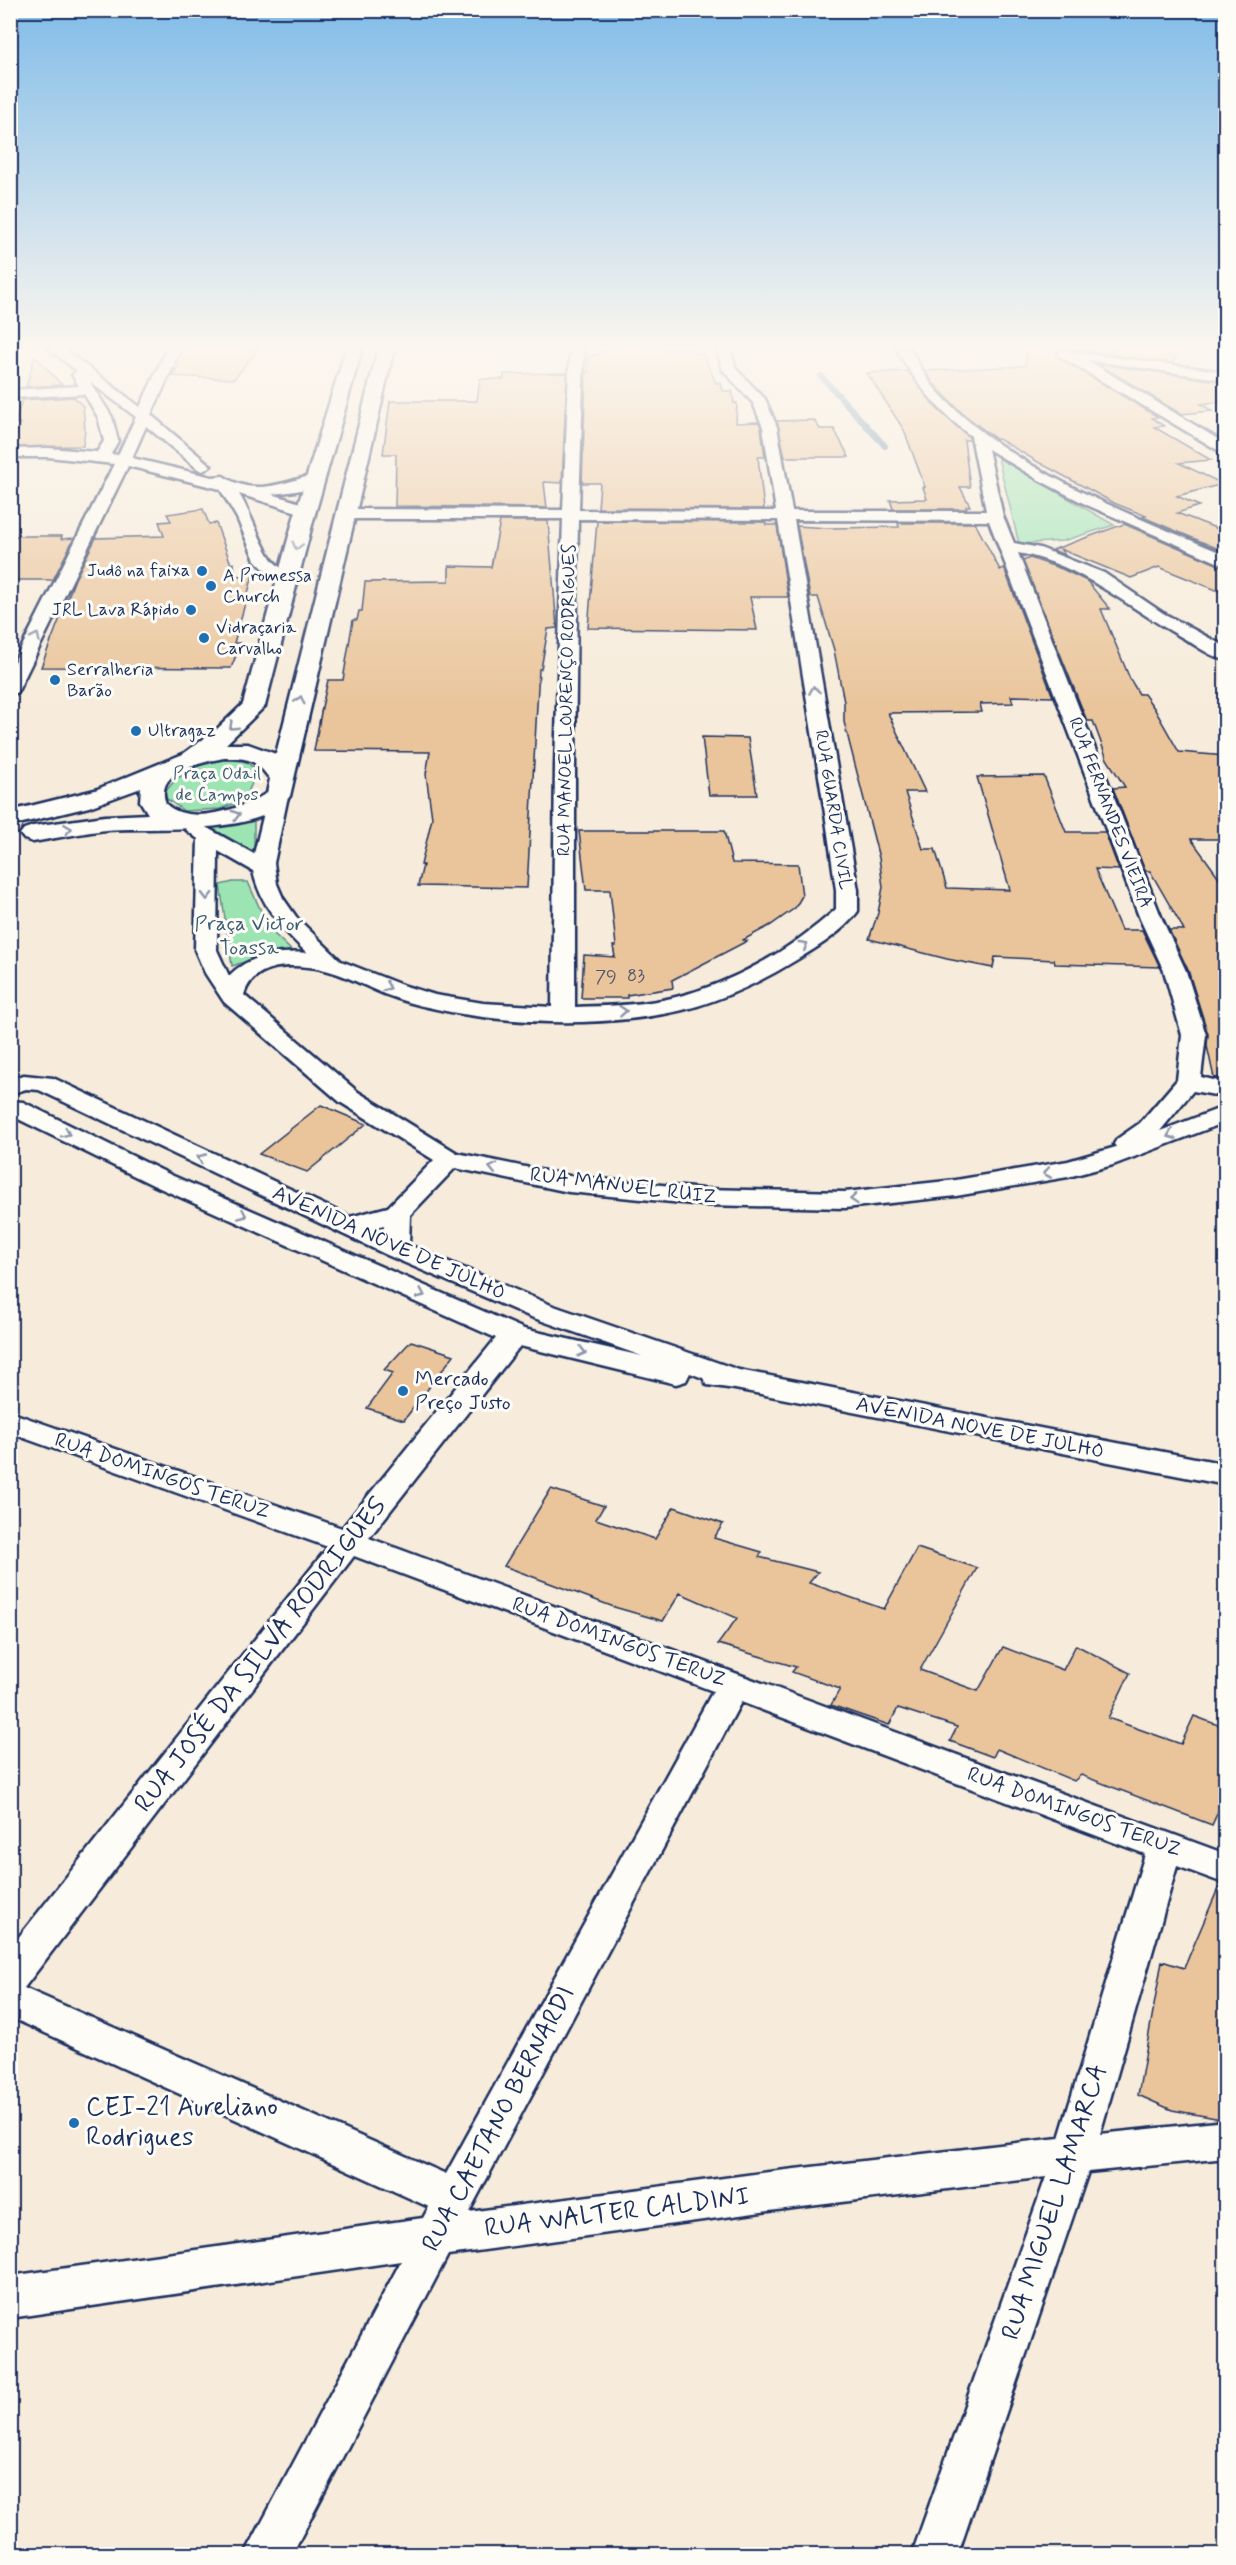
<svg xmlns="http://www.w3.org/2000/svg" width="1236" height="2565" viewBox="0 0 1236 2565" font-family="Mynerve,sans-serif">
  <rect width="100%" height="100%" fill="#f7ecdb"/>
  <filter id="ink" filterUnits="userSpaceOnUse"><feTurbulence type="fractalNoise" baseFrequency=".0167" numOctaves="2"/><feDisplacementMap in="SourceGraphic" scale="12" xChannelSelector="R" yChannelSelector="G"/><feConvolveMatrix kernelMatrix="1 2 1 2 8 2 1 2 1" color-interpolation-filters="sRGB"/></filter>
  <g filter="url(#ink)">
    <path fill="#9ce4b2" stroke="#5c8a88" stroke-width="1.5" d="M998,458L1114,525L1063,541L1019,544Z
      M220,758L241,759L258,770L248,792L236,803L220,809L184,811L163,796C175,774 197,764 220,758Z
      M254,818V850H247L203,829Z
      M233,882H248L269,929L292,951L257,958L232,966L220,885Z"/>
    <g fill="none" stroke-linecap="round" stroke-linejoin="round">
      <path stroke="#5b8ab0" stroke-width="6" d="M821,376L885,446"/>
    </g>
    <path fill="#eac59b" stroke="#1b2f5e" stroke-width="1.5" d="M191,349H258L234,379L171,376Z
      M613,349H690L695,354H703L716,383H721L723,391H732L734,403H737L736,423L759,422L761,428L765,457H758L764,509L598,508L600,483H582L586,373H588V357Z
      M1027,349H1058L1056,354L1059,358L1158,417L1152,418L1164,426L1154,427L1211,460L1179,463L1223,484L1177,496L1199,506L1177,513L1226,532V552L1143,517L1146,516L1114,503L1038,462L999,439H996L961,412L933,383L925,371L1025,366Z
      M1071,349H1181L1172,363Z
      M35,356L62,385L26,387Z
      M1098,364L1226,382V401L1201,404L1212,411L1181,414Z
      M908,371L936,408L969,437V440H964L970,487H960L970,506H966L967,509H893L890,500L927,499L923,487H925L904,430L867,373Z
      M567,373L562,483L544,482L547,508L395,506L396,454H383L390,401H477L480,379H504V374Z
      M74,397L83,406L85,430L83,446L14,447L20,423H15L22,400Z
      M814,420L820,429H834L849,457H785L777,421Z
      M203,509L209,524L216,523L231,564L234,563L235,576L253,575L234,643H241L231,668L41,667L75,579L96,538L164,536L159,522L171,521L167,514Z
      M500,521H548L557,628L548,629L541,669H539L527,888L418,886L423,865H421L432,818L426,774L430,752L314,751L322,707L328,680H343L353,620H357L359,611H362L365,582L449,581V566L491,567Z
      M597,521L765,522L766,525H777L788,597H750L757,630L588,628Z
      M898,523H975L1000,570L1004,568L1053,697L1011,696L1013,703L980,704L982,712L888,713L925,792H905L923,849H935L947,888L1010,890L977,777L1044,776L1066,832H1105L1119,870L1095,869L1121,930H1142L1160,967L1055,964L1054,960L995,957L993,968L947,959L869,939L878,913L883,887L879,858L844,722V702L834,650L818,597H810L797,526L829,528L899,527Z
      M1124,524L1226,568V594L1159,567L1131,578L1060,549L1065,555L1052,550Z
      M10,536H62L61,539L74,538L53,580H10Z
      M1030,558L1062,569L1087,581L1110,609H1101L1130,679L1139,694H1144L1154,708L1179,752L1226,756V839H1191L1226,887V1077L1214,1078L1207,1046L1208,1034L1188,970L1169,930H1184L1150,871H1145L1113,788L1125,787L1107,759L1093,721H1087L1023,561Z
      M702,737L748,738L757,795H709Z
      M579,831H724L732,863L798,864L802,896L795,908L771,925L743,940L747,941L672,980L673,988L627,995V998H581L584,955L615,957L613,946H616L610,890H586Z
      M321,1105L366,1124L307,1172L259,1154Z
      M411,1341L454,1355L404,1420L367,1408L393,1373L384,1370Z
      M551,1489L604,1506L596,1519L655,1539L674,1507L723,1524L714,1538L762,1552L759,1557L818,1572L809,1583L884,1609L917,1548L977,1568L920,1670L978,1691L1003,1647L1063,1670L1076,1645L1130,1673L1108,1718L1181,1744L1194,1716L1226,1728V1794L1212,1825L1081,1775L1074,1781L997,1749L993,1757L950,1741L957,1727L898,1708L889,1725L831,1705L840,1689L792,1672L796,1667L718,1644L737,1618L680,1593L663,1621L614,1607L504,1566Z
      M1220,1884L1226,1886V2119H1221L1172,2110L1138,2095L1162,1961L1184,1968Z"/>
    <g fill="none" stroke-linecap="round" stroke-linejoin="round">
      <g stroke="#1b2f5e" stroke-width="5">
        <path id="minor" d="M49,349H64L140,407L167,349H181L151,415L211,466L203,471L198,469L146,426L132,458L212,477L223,476C254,497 283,483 316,474L324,479C313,491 287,492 272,494L313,507L315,510L307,515L239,494C251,514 258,537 269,555C275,566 289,572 296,583L288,588L282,587L255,560L237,518L220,489L128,466L19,689L16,693L10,694V670L114,464L48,457H10V449L48,448L97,452L104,441L98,417L84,394L10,398V390L79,386L72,375L77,371ZM90,382L136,417L118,455L111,454L118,441L112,417Z
          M570,349H584L579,510L776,511L763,427L753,403L723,370L716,349H730L736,369L765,399L777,427L792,511H986L971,436C937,410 918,385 896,349H910C917,360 923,373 931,384C999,466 1130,514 1226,555V566L1087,505L1039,480L988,449L1003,516L1014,543L1040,548L1104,573L1163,613L1226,647V660C1211,657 1197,646 1185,639C1131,610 1080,563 1018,553L1162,919L1186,971L1206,1035L1201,1077L1226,1083V1097L1193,1091L1160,1131L1226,1106V1122L1113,1165L1068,1177L956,1196L845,1208L703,1205L569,1192L455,1168L410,1215L409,1245L551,1305L739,1370L1226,1464V1485L735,1389L707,1385L703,1378L690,1373L686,1381L676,1384L520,1346L369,1538L1226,1854V1884L1177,1866L1100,2134L1226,2121V2158L1088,2172L958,2554H912L1046,2177L769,2211L448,2255L292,2554H245L401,2261L10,2318V2276L423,2218L429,2207L10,2017V1948L328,1547L10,1433V1412L342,1528L496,1338L153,1185L10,1115V1101L23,1102L171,1175L524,1329L642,1356L531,1317L387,1255L39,1090L26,1089L10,1094V1079L24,1075L53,1078L350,1217L388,1207L434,1160L340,1102L224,1002L205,973L195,950L198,839L185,829L188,825H202L254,854L268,796L271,792H285L288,796L274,863L277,884L283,898L297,918L341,961L402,985L435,995L483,1003L552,1007L555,765L563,519H345L337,514L345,509L563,510ZM578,519L778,520L826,820L836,890V909C792,949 734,983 676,997C644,1005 609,1006 575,1007V765ZM794,520L989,521L1140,919L1164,971L1182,1035L1177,1080L1140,1123L1117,1139L1114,1144L1116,1147L1068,1161L956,1180L845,1192L703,1189L569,1176L457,1153L358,1092L244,995C252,967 281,964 308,967C335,969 360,984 384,994C400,1000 416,1005 432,1008C509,1026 619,1028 694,1007C731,996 766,979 798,959C818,947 844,931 858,911V890ZM218,851L253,871C260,905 283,930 307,953C281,951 248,955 229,976L217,950ZM384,1225L383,1233L372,1228ZM354,1556L713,1691L446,2174L24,1988ZM741,1702L1145,1854L1059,2138L769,2172L469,2212Z
          M1065,349L1073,352L1226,372V380L1087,360L1226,444V455L1060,356L1058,353L1060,350Z"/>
      </g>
      <g stroke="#1b2f5e" stroke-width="5">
        <path id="secondary" d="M346,349H362L313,521L265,706L226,744H248L276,754L378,349H394L290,796C261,838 152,826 106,830C81,833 57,838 33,842L24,839L20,834L24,829L33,826L105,816L148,814L140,801L141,788L89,807L10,826V811L95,790L183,754L217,729L243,704L293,521ZM224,758C249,758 255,759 270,779L267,793C243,808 190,827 166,804C153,770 202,763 224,758Z"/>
      </g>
      <use href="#minor" fill="#fdfcf7" fill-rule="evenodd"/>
      <use href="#secondary" fill="#fdfcf7" fill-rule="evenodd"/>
    </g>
    <defs><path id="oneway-chevron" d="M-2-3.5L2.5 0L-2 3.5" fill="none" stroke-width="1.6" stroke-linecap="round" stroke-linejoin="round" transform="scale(1.5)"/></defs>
    <g stroke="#8c96aa">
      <use href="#oneway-chevron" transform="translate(297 546) rotate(104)"/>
      <use href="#oneway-chevron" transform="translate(36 637) rotate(-64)"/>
      <use href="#oneway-chevron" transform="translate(814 690) rotate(-99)"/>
      <use href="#oneway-chevron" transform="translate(300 700) rotate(-76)"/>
      <use href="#oneway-chevron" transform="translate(233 726) rotate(136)"/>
      <use href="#oneway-chevron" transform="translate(236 815) rotate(-16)"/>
      <use href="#oneway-chevron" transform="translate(68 829) rotate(-8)"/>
      <use href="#oneway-chevron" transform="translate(207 896) rotate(91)"/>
      <use href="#oneway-chevron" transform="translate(804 945) rotate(-31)"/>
      <use href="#oneway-chevron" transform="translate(387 987) rotate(22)"/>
      <use href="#oneway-chevron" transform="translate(623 1011) rotate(-4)"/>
      <use href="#oneway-chevron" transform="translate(66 1133) rotate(26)"/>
      <use href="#oneway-chevron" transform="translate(1171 1135) rotate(158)"/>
      <use href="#oneway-chevron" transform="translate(201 1158) rotate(-155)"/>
      <use href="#oneway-chevron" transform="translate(493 1168) rotate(-168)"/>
      <use href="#oneway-chevron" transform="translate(1047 1173) rotate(170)"/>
      <use href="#oneway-chevron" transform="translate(854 1199) rotate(175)"/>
      <use href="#oneway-chevron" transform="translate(243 1215) rotate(24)"/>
      <use href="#oneway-chevron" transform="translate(421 1294) rotate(24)"/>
      <use href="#oneway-chevron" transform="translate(582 1352) rotate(14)"/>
    </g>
  </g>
  <linearGradient id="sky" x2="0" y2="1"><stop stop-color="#81bce8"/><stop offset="0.49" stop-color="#fbf6ef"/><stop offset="1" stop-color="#fbf6ef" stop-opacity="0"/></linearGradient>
  <rect width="1236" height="708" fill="url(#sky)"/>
  <g fill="#1f6fb2" stroke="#fdfcf7" stroke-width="2">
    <circle cx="202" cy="571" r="6"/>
    <circle cx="211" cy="586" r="6"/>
    <circle cx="191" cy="610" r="6"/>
    <circle cx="204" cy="638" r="6"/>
    <circle cx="55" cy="680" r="6"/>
    <circle cx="136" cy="731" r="6"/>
    <circle cx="403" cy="1391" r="6"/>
    <circle cx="74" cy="2123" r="6"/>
  </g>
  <g text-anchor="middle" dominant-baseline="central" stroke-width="6" stroke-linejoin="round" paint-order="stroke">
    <g font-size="18" fill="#1b2f5e" stroke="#fdfcf7" text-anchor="start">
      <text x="190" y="571" text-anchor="end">Judô na faixa</text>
      <text x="223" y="576">A Promessa<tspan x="223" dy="21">Church</tspan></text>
      <text x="179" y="610" text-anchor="end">JRL Lava Rápido</text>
      <text x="216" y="628">Vidraçaria<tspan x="216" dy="21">Carvalho</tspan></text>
      <text x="67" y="670">Serralheria<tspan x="67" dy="21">Barão</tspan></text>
      <text x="148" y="731">Ultragaz</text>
    </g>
    <g font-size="18" fill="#1b2f5e" stroke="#fdfcf7">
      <text transform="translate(567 700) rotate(-89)">RUA MANOEL LOURENÇO RODRIGUES</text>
      <text transform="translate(833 810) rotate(81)">RUA GUARDA CIVIL</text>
      <text transform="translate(1110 813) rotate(69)">RUA FERNANDES VIEIRA</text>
    </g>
    <g font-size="18" fill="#3b5c73" stroke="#fdfcf7">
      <text x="217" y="774">Praça Odail<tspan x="217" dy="21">de Campos</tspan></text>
    </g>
    <g font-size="18" fill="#4f546d">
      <text x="636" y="976">83</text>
      <text x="606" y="977">79</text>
    </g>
    <g font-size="21" fill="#3b5c73" stroke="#fdfcf7">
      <text x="249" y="924">Praça Victor<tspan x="249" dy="24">Toassa</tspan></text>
    </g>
    <g font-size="21" fill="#1b2f5e" stroke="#fdfcf7">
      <text transform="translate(623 1186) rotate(7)">RUA MANUEL RUIZ</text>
      <text transform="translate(389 1243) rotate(24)">AVENIDA NOVE DE JULHO</text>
      <text transform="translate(980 1428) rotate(11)">AVENIDA NOVE DE JULHO</text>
      <text transform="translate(162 1476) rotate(19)">RUA DOMINGOS TERUZ</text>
      <text transform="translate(619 1642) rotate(20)">RUA DOMINGOS TERUZ</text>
      <text transform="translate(1074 1812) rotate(20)">RUA DOMINGOS TERUZ</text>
    </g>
    <g font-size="21" fill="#1b2f5e" stroke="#fdfcf7" text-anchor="start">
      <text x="415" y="1379">Mercado<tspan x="415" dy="24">Preço Justo</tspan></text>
    </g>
    <g font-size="26" fill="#1b2f5e" stroke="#fdfcf7">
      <text transform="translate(261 1655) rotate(-52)">RUA JOSÉ DA SILVA RODRIGUES</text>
      <text transform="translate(499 2119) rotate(-62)">RUA CAETANO BERNARDI</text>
      <text transform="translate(1055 2202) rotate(-72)">RUA MIGUEL LAMARCA</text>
      <text transform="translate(617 2213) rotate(-7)">RUA WALTER CALDINI</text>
    </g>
    <g font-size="26" fill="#1b2f5e" stroke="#fdfcf7" text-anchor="start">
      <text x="86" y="2108">CEI-21 Aureliano<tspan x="86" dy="30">Rodrigues</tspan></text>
    </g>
  </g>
  <rect width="1236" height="2565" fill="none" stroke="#fdfcf7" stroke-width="36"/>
  <rect x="18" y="18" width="1200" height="2529" fill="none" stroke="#1b2f5e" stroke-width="2" filter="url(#ink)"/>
</svg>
